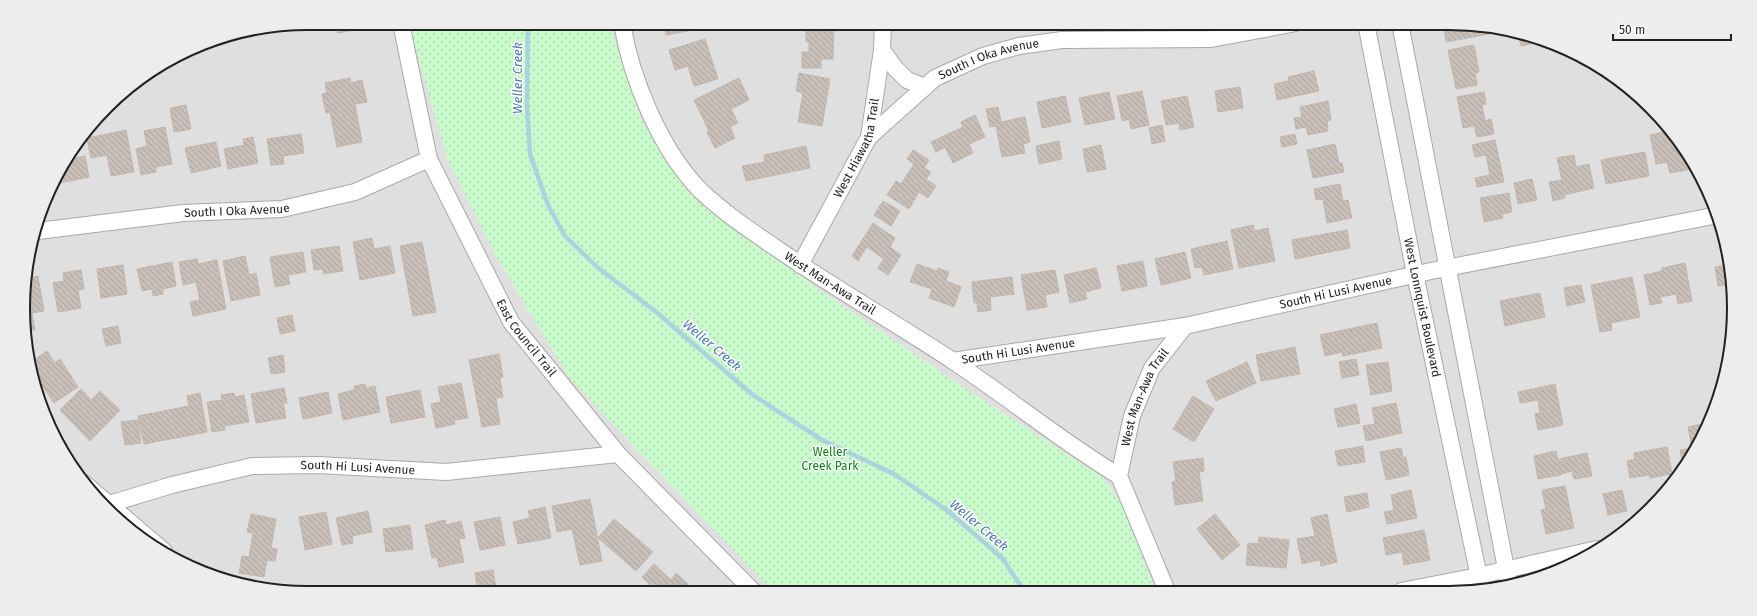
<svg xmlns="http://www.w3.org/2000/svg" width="1757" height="616" viewBox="0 0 1757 616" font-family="'Fira Sans',sans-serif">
  <defs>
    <pattern id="park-dots" width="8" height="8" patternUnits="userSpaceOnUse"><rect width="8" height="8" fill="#c8facc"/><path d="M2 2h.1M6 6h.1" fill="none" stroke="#acd6af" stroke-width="1.8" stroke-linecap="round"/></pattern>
    <pattern id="building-back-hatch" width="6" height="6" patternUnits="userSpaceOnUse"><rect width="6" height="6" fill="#c7bfb8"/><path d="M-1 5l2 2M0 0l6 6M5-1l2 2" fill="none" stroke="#aba49e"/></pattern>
  </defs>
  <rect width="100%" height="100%" fill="#f2efe9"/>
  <path fill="#e0dfdf" d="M308,23H410L414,42L496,256L570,379L773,592L308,593L234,583L149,545L106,509L71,467L33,382L24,327L25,271L52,182L82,134L120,94L199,45L253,28Z
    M609,23H1449L1523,33L1575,52L1622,82L1663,120L1696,165L1719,216L1732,271L1733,326L1724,382L1696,451L1637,522L1575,564L1486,591H1156L1121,502L1102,477L969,391L818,289L687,191L640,117Z"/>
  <path fill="url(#park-dots)" d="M410,23H609L640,117L687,191L818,289L969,391L1102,477L1121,502L1156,591L773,592L570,379L496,256L447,158L414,42Z"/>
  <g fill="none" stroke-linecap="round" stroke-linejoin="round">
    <path stroke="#aad3df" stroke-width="4.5" d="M528,23L527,105L530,154L548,205L565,236L597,267L655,311L753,395L822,440L894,474L948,511L1003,559L1024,591"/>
  </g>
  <path fill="url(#building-back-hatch)" stroke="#c4b6ab" d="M336,23H360L361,29L338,33Z
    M664,23H720V25L666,35Z
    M806,23H834L833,59H821V68H802V52H809V42H806Z
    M928,23H952V25L930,29Z
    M1443,23L1498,29L1499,32L1446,42Z
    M1518,32L1523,33L1545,41L1521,46Z
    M705,39L718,79L694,86L688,66L675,70L669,50Z
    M1474,45L1479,72L1475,73L1477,85L1456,89L1448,50Z
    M1314,71L1319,91L1277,100L1274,84L1289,81L1288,77Z
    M799,73L830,79L822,126L798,122L803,93L796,91Z
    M350,78L351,83L362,80L367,102L355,104L362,142L337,147L330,112L326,113L322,94L327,93L325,83Z
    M739,78L749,100L731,109L738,123L730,127L735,138L715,148L707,132L709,131L694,100Z
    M1240,87L1243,108L1218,112L1215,91Z
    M1142,91L1149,125L1131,129L1129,119L1122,121L1117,96Z
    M1109,92L1115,119L1085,125L1079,98Z
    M1484,92L1486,104L1482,105L1485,121L1491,119L1494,134L1477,137L1474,126L1463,128L1457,97Z
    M1065,96L1071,122L1042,128L1037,102Z
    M1187,96L1194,127L1180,130L1179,123L1166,125L1161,101Z
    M1328,101L1331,120L1327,121L1328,131L1308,135L1306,127L1296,129L1294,118L1302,117L1300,107Z
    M186,105L191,129L174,132L170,108Z
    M998,107L1001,122L1025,117L1030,142L1023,144L1025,153L1002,157L996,126L990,127L986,109Z
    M975,115L985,137L969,144L973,153L953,163L945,147L936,152L931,142L963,127L961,122Z
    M1162,125L1165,141L1152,144L1149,128Z
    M165,127L172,164L156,167V172L141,175L136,149L147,146L144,131Z
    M126,130L134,172L111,176L107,155L91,158L87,138Z
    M1669,131L1671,141L1677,139L1697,168L1670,173L1667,162L1656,164L1650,135Z
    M301,134L304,153L283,156L284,164L271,165L267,139Z
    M1295,134L1297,144L1282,147L1280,137Z
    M253,137L258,163L228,169L224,149L244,145L243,139Z
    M1495,140L1504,182L1477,187L1475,178L1490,175L1486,155L1475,157L1472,145Z
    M1059,141L1062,159L1039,164L1036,146Z
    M216,142L221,166L191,173L185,148Z
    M1335,144L1339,163H1342L1344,172L1313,178L1307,150Z
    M1101,145L1106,169L1087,172L1083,149Z
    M806,146L810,168L746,181L742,166L765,162L764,155Z
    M913,150L929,160L924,168L931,172L926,179L936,186L928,198L919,192L909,209L887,195L896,181L901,184L914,164L907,159Z
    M1645,152L1649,176L1606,184L1601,160Z
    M1574,155L1576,167L1589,164L1594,188L1564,195L1565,198L1553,201L1549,182L1562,180L1557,158Z
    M85,156L89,177L55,184L54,180L66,160Z
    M1532,179L1537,200L1518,204L1514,183Z
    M1340,184L1343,201L1348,200L1352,218L1327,223L1323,199L1316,200L1314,189Z
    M1509,193L1512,212L1502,214L1503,218L1484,222L1480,198Z
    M883,201L900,211L891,226L874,215Z
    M873,223L895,238L890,247L901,255L888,275L878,268L884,259L867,247L858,261L852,256Z
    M1253,225L1255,231L1268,228L1275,261L1239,268L1231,230Z
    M1347,230L1350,248L1295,259L1292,240Z
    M372,238L374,249L390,246L395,273L360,280L353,242Z
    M1227,241L1233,269L1204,275L1202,267L1195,268L1191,249Z
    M422,242L436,312L413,316L400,246Z
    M339,246L343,271L323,274V269L314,270L311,250Z
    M303,252L306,272L288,275L290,284L275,287L270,257Z
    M1185,252L1191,278L1161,285L1155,259Z
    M1727,253L1732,271V288H1730L1729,285L1718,286L1715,267L1726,265L1724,254Z
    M245,256L249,275L256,273L260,295L231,301L223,261Z
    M197,259L198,264L217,260L226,309L193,316L190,302L200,300L196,282L183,285L179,262Z
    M1143,261L1147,286L1122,291L1117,266Z
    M172,262L176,286L163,289V294L153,296L152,289L142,291L137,269Z
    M1685,263L1692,301L1678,304L1676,294L1660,297L1662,303L1650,305L1644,275L1662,271V268Z
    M917,264L937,271L938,268L949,272L946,281L961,287L954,307L929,298L932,289L910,282Z
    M123,265L127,294L101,298L97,269Z
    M1096,268L1101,288L1085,292L1087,299L1070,303L1064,275Z
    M81,270L84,289L78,290L81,308L58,312L53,283L64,281L63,273Z
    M1055,270L1059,292L1045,295L1047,307L1027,310L1021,275Z
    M38,276L44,311L32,313L35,330L24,332L25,279Z
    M1012,277L1014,294L990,297L991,310L978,312L977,303H974L972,282Z
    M1632,277L1640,317L1611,323L1612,330L1600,332L1591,285Z
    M1581,285L1585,302L1567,306L1564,288Z
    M1540,293L1545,317L1505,326L1500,301Z
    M292,315L295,331L280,334L277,318Z
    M1377,323L1382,348L1343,356L1342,352L1325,356L1320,335Z
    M118,326L121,343L106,346L102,329Z
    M1295,347L1300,374L1261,381L1256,355Z
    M47,351L55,363L60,359L78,387L54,403L31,369L30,363Z
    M499,354L503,377L500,378L503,397L496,398L500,424L482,427L469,360Z
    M283,355L285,372L271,374L268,358Z
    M1356,359L1359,375L1342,378L1339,362Z
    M1247,362L1256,383L1216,401L1206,381Z
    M1388,362L1392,391L1371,395L1366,365Z
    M461,383L468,418L454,420L455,424L436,428L431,404L441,402L438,387Z
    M365,384L366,388L375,386L380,412L343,420L338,394L354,390V386Z
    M1555,384L1563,425L1538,430L1535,414L1540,413L1538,400L1520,403L1518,392Z
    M284,388L287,403H283L286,418L256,423L251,394Z
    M81,389L91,400L100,391L120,410L90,441L60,410Z
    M420,390L425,417L391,423L386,397Z
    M328,392L332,413L303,419L299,398Z
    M200,393L207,432L144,444L138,416L189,406L187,396Z
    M234,393L235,397L244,395L249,422L224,426L225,430L212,432L207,402L222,400L221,395Z
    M1193,396L1214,409L1194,442L1173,429Z
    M1396,403L1402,433L1366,441L1363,426L1375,424L1372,408Z
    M1356,404L1360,423L1338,427L1334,409Z
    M138,420L141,443L125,445L121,422Z
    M1707,423L1696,451L1683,466L1680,450L1692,448L1688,427Z
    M1363,446L1365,462L1338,466L1335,451Z
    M1667,447L1672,474L1650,478L1649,475L1630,478L1627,461L1635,459L1634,453Z
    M1401,448L1403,457H1406L1409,475L1386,480L1380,452Z
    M1556,451L1561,475L1538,479L1534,456Z
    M1587,453L1592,476L1574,479L1572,471L1561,474L1559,459Z
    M1203,458L1204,471L1199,472L1203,501L1175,505L1172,482L1176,481L1173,462Z
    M1565,486L1574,528L1546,534L1541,510L1546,509L1542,490Z
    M1411,490L1417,518L1387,524L1384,512L1394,510L1391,495Z
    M1622,490L1627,511L1608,515L1603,494Z
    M1367,493L1369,507L1347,512L1344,497Z
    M590,499L602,561L580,565L572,529L557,532L552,506Z
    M545,507L551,538L518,544L513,522L530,518L528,511Z
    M368,511L372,532L352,536L353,543L342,545L336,518Z
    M326,512L332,544L305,550L299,517Z
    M251,514L276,519L271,548L277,549L275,561L267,560L264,577L239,573L242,556L249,557L253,533L247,532Z
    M1215,514L1240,545L1222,560L1197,529Z
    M1327,514L1337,562L1321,566L1320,560L1302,564L1297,539L1315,536L1311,518Z
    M500,517L505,545L480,550L474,522Z
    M614,519L653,552L636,571L598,538Z
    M445,520L446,525L461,521L465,538L459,539L464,562L439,567L437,557L432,558L425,525Z
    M410,525L413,549L386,552L383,529Z
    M1424,530L1430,560L1404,565L1402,552L1386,555L1383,538Z
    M1259,537L1289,540L1286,568L1246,565L1248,543L1258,544Z
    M654,564L671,580L676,573L696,592H658L642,577Z
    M493,570L496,588L478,592L475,573Z"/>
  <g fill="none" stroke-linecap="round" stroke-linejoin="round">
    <g stroke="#a9a9a9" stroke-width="18">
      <g id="minor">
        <path id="s1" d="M401,23L429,159L511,322L618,454L754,592"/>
        <path id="s2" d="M622,23C631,79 661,151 701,191C724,213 751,231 776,248C834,288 894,322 953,361C1009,398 1061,441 1119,476"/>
        <path id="s3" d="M1366,23L1415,274L1482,591"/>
        <path d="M1400,23L1509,584"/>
        <path d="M882,50L895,68L907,80L925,87"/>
        <path id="s4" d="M869,137L935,78L983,56L1019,46L1062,40L1211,39L1296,23"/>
        <path id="s5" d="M38,231L183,213L282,209L355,192L429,159"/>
        <path id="s6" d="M800,265L869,137L882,50L883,23"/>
        <path id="s7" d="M953,361L1185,326L1431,271L1718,215"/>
        <path d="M84,483L164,551"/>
        <path id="s8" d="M102,505L109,504L172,485L252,466L318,465L446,472L618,454"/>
        <path id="s9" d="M1167,591L1119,476L1132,416L1152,368L1185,326"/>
        <path d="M1401,591L1478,576L1597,549"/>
      </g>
    </g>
    <use href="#minor" stroke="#fff" stroke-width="16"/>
  </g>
  <g text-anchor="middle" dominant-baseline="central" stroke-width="3" stroke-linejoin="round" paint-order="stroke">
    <g font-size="12" fill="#222" stroke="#fff">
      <text stroke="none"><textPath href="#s4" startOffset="146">South I Oka Avenue</textPath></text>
      <text stroke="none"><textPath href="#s6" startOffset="131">West Hiawatha Trail</textPath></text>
      <text stroke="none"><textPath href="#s5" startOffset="200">South I Oka Avenue</textPath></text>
      <text stroke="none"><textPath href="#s2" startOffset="347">West Man-Awa Trail</textPath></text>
      <text stroke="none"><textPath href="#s7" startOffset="389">South Hi Lusi Avenue</textPath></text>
      <text stroke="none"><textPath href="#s3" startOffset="290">West Lonnquist Boulevard</textPath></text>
      <text stroke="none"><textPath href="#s1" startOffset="343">East Council Trail</textPath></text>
      <text stroke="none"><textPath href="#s7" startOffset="66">South Hi Lusi Avenue</textPath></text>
      <text stroke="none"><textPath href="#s9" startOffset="208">West Man-Awa Trail</textPath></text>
      <text stroke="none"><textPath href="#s8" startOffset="261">South Hi Lusi Avenue</textPath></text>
    </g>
    <g font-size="12" fill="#0c8416" stroke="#fff">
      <text x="830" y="452">Weller<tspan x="830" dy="14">Creek Park</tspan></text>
    </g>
    <g font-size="13" font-style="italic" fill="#4a7aab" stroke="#fff">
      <text transform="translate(517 78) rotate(-90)">Weller Creek</text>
      <text transform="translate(712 345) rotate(40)">Weller Creek</text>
      <text transform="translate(979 525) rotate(40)">Weller Creek</text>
    </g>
  </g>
  <path d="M0 0H1757V616H0ZM308 30H1449A278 278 0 0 1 1727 308V308A278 278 0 0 1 1449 586H308A278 278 0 0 1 30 308V308A278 278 0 0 1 308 30Z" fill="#ededed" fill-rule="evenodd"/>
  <path fill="none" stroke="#222" stroke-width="2" d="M308 30H1449A278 278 0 0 1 1727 308V308A278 278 0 0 1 1449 586H308A278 278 0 0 1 30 308V308A278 278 0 0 1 308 30Z"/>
  <path d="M1613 34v6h118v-6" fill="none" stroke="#222222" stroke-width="2"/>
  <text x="1619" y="34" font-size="12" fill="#222222" stroke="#ffffff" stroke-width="3" paint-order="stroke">50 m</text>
</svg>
